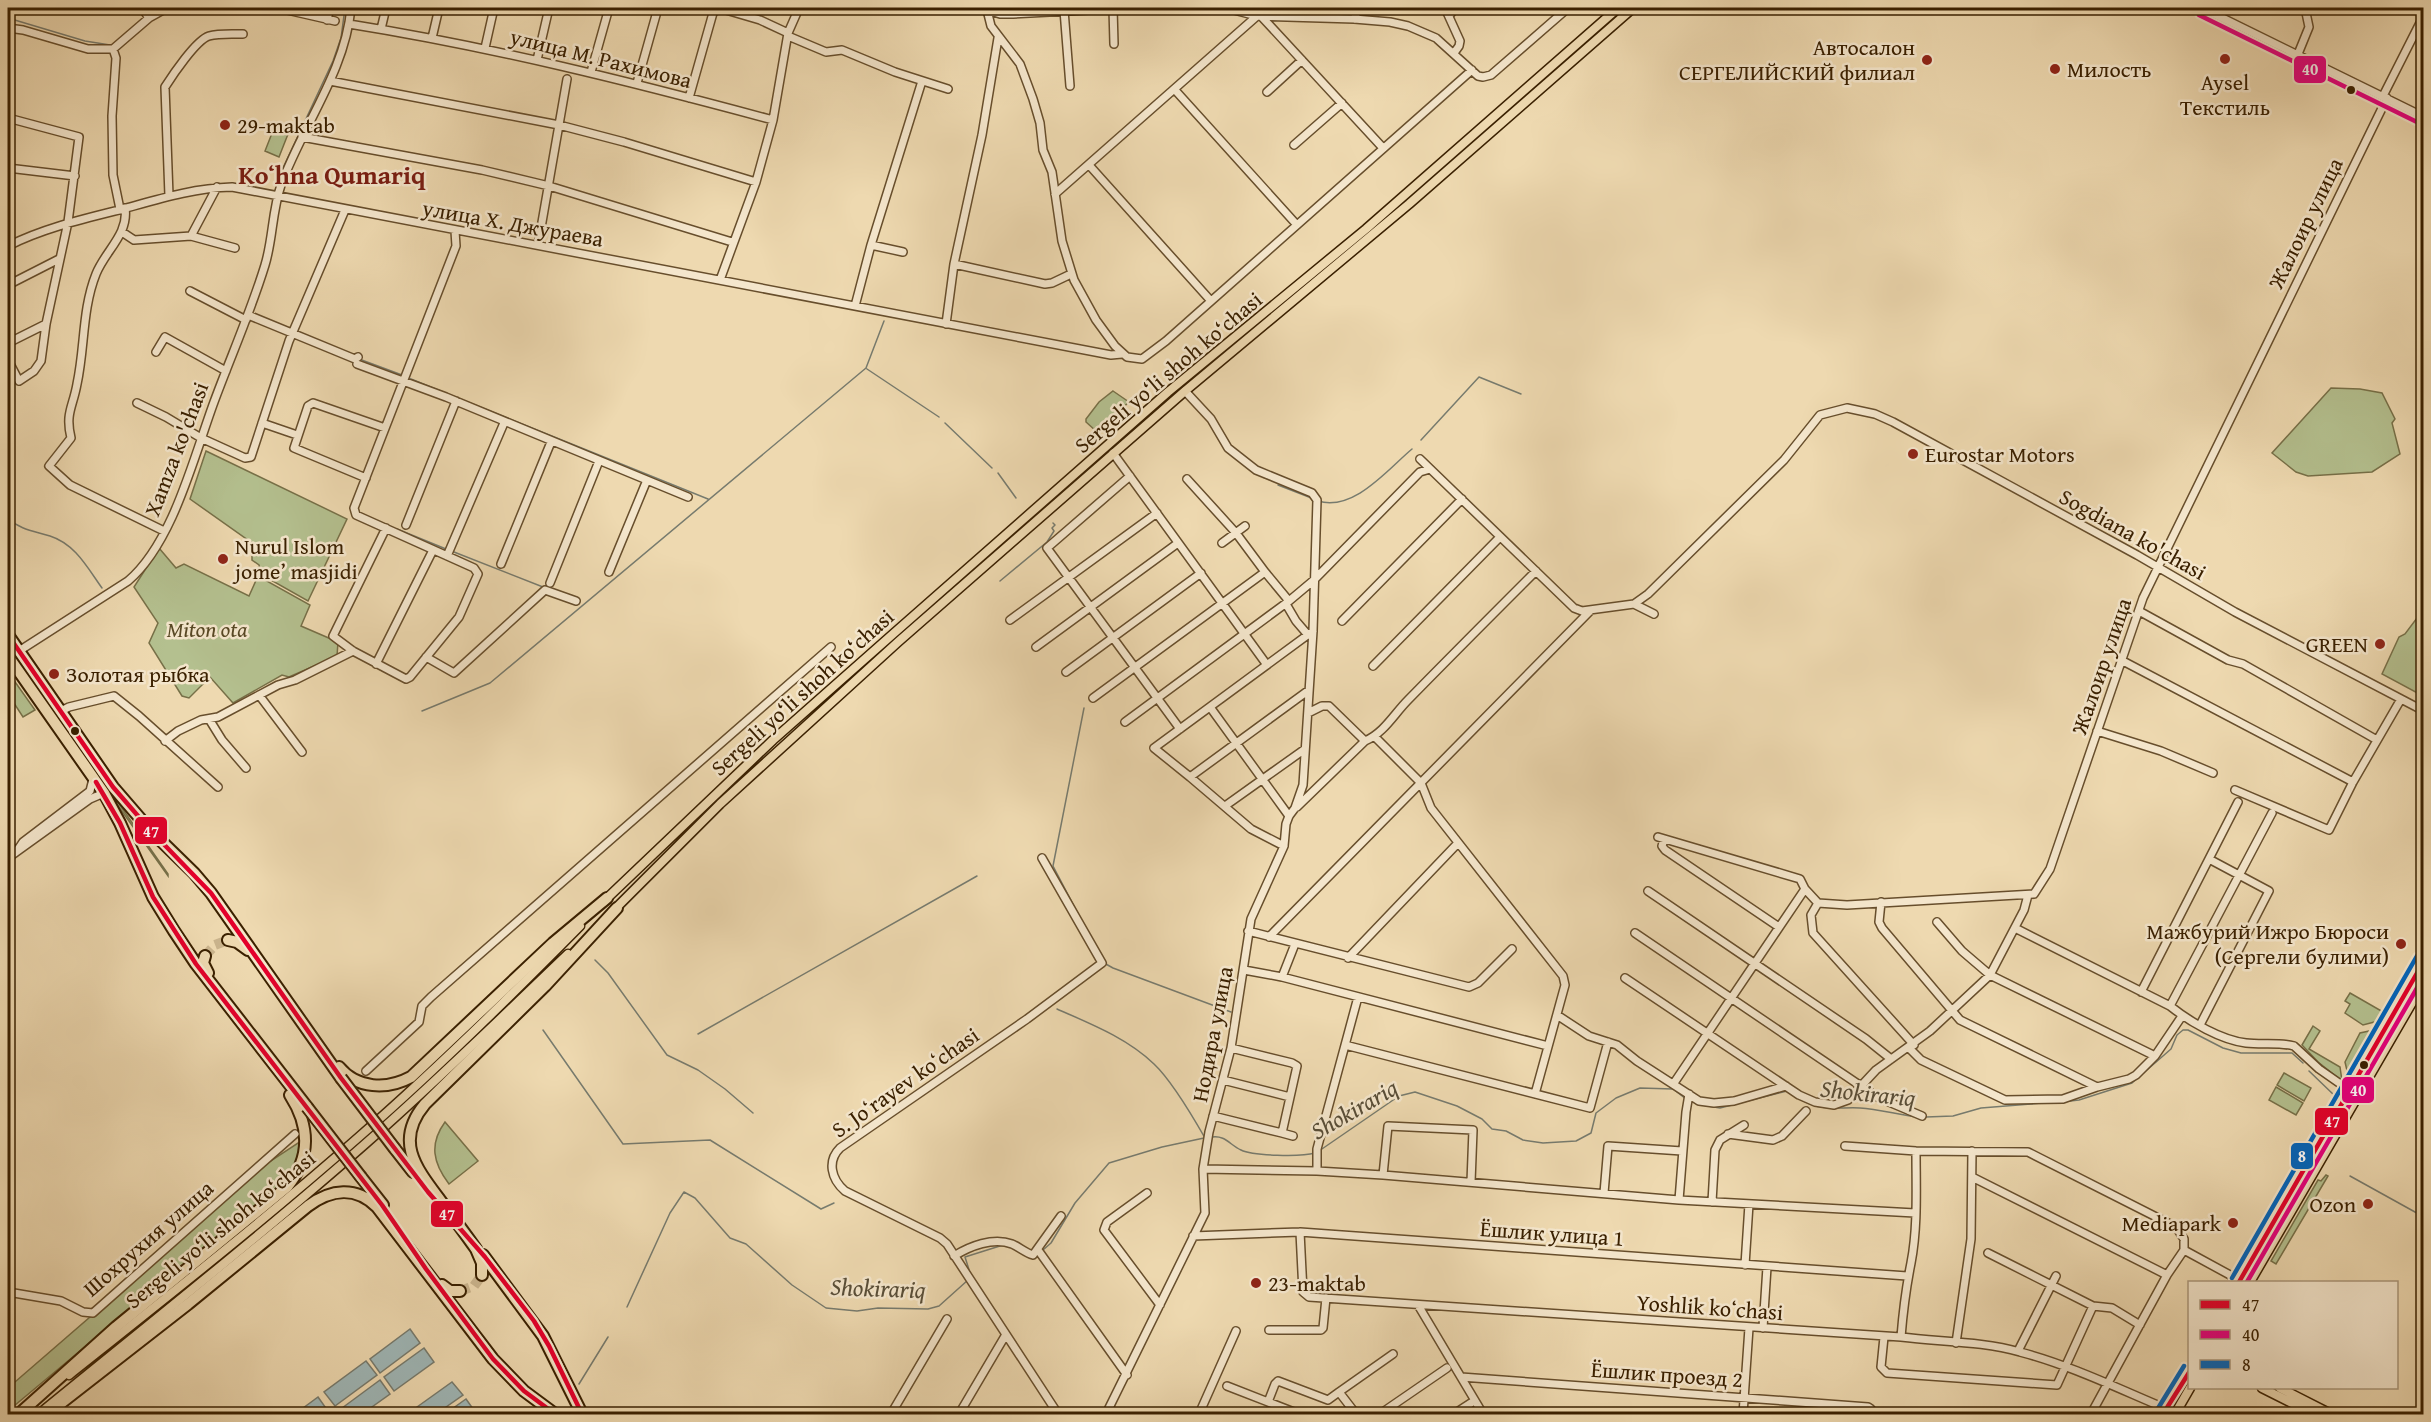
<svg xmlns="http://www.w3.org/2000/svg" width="2431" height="1422" viewBox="0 0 2431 1422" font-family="'Gentium Book Plus',serif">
  <rect width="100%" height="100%" fill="#eed9b0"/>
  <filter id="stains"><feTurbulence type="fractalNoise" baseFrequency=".00333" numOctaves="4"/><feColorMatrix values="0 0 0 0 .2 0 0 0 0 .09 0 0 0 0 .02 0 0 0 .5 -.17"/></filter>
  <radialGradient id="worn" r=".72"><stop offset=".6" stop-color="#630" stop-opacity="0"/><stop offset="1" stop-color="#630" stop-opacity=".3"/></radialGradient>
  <path fill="#b4c08f" stroke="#777048" stroke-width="1.5" d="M276,123L290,129L279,157L265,151Z
    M2331,388L2360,389L2382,393L2395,419L2392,423L2400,454L2372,472L2308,476L2296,472L2272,453Z
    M1113,391L1129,402L1096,431L1086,422V419L1099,402Z
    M206,451L347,519L308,601L262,575L259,565L252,560V543L190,499Z
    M159,548L176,568L184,564L249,596L258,576L310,605L301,626L338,642L337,656L289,677L282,675L233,703L210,677L189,698L182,696L149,643L158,623L134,587Z
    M2423,610V696L2382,674L2399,637L2405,634Z
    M8,645L168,874V876L8,651Z
    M8,672L35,710L23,717L8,694Z
    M2350,993L2383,1012L2390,1002L2392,1005L2378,1021L2363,1025L2345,1013L2350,1004L2345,1001Z
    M2398,1010L2401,1012L2338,1122L2336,1120Z
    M2313,1026L2320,1031L2309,1049L2340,1067L2342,1081L2318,1062L2302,1045Z
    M2378,1029L2349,1079L2345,1062L2360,1033Z
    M2284,1073L2311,1088L2304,1101L2277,1085Z
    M2276,1087L2303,1103L2296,1115L2269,1100Z
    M445,1122L478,1161L449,1184C433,1163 429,1144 445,1122Z
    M2326,1137L2329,1139L2246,1282H2243Z
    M301,1141C298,1161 291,1174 278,1190L177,1270L8,1411V1388L269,1162Z
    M2326,1175L2328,1176L2276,1264L2271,1261L2318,1180L2321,1181Z"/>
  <path fill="#9fb7b7" stroke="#777b6e" stroke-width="1.5" d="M410,1329L420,1343L380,1373L370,1359Z
    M424,1348L434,1362L394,1391L384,1377Z
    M366,1361L377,1375L335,1406L324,1392Z
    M380,1380L390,1394L362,1414H341L338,1411Z
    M452,1382L463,1395L436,1414H412L410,1412Z
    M318,1397L328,1411L324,1414H295Z
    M466,1399L476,1413L474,1414H445Z"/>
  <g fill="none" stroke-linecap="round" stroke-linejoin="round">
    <path stroke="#777b6e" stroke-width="1.5" d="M8,18L85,41L110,45
      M276,183L333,61L341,38L345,8
      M359,359L402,375
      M867,369L939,417
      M406,377L708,499
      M945,423L992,468
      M1421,440L1479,377L1521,394
      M8,473L9,478L8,482
      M998,473L1016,498
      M1278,485L1314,499
      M1318,501C1354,512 1388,469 1412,449
      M8,518C20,530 34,531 50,536C75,544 87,567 102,588
      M397,529L446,549
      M454,552L543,587
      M1000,581L1047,542L1054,531L1052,528L1055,525L1053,523
      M1084,708L1053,866L1085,927
      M422,711L490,683L866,368L884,321
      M595,960L608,973L667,1055L698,1070L725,1089L753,1113
      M1104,963L1113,968L1231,1012
      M1057,1009C1091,1024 1127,1038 1154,1064C1172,1081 1193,1117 1205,1138
      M543,1030L623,1144L710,1140L821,1209L834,1203
      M698,1034L977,876
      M2309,1071L2335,1096
      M1800,1099C1822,1112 1836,1107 1860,1108C1879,1109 1899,1115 1918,1117
      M2053,1103L2079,1100L2132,1083L2171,1049L2177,1035L2183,1030H2188L2223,1048L2241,1053H2292L2303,1063
      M1702,1105L1720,1108L1787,1091L1793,1095
      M1926,1117L1953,1116L1981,1108L2042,1103
      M1212,1137C1225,1135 1230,1145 1241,1150C1253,1156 1301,1157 1315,1153
      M1319,1151L1399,1096L1415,1092L1457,1106L1482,1119L1492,1129L1506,1131L1523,1140L1543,1143L1576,1141L1591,1133L1596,1113L1616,1098L1640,1088L1673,1089L1686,1099
      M2350,1176L2424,1217
      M1043,1250L1051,1243L1075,1203L1109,1163L1162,1147L1204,1138
      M971,1276L965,1257L1003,1245
      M627,1307L670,1213L684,1192L695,1198L730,1238L746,1244L792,1285L826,1308L857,1311L878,1308L928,1309L939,1306L968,1280
      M579,1384L608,1337"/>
    <path stroke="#cab48d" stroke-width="10" stroke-dasharray="10 5" stroke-linecap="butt" d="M205,956L215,945L228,940
      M460,1291L474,1286L482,1275"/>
    <g stroke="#674e2c" stroke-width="10">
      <path id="minor" d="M142,8L149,18
        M278,8L335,21
        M981,8L1000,14H1013L1127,8
        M1113,8L1114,44
        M1226,8L1257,16L1354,19L1390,22L1408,26L1436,38L1478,76L1483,77L1491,75L1568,8
        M1445,8L1460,41L1459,46L1454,53
        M2202,8L2424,117
        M987,10L991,26L1020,64L1033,99L1040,123L1043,150L1052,172L1062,241L1074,280L1096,320L1115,346L1127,357L1142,359L1166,341L1472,70
        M1064,10L1070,86
        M1261,16L1383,148
        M1449,16L1455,8
        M1354,19L1359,8
        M327,20L330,8
        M349,24C493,47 632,82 773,120
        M8,28L23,30L88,49H113L149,18L167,8
        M381,29L386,8
        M788,36L826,52L842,50L895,72L948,89
        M432,38L439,8
        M485,48L494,8
        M113,49L116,58L112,116L113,175L120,209
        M2298,54L2309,27L2305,8
        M537,60L549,8
        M591,72L609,8
        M330,81L559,125L624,142L756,182
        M637,83L658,8
        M1175,90L1297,225
        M1267,92L1302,60
        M2383,96L2424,15
        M689,98L713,13L719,8L760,20L788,33
        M8,118L79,137L68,222L46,324L41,361L34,371L19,381L8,360
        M302,137L482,170L549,186L732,242
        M1294,145L1342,103
        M1089,165L1211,301
        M8,168L75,176
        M1055,194L1257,16
        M169,196L165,87C172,76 196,40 209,36C219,33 232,34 243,34
        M125,208C129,234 105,251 96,274C82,309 85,347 77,384C73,407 65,413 71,438L49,466L70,485L164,531
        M122,232L134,240L191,236L235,248
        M191,236L217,187
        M538,245L567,79
        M871,245L903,252
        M8,246C44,228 83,219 123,209C159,199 194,188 232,187L1111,355L1122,354
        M954,264L1045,284L1052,283L1071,274
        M720,280L756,182L773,120L788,33L799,8
        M8,285L59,259
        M190,291L246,320
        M855,306L871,245L922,81
        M248,315L355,359L358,357
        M946,324L954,264L982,135L998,38
        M8,343L46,324
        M156,352L165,337L226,371
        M357,364L446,397L688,497
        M137,403L166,417L201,438L245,458L251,457L289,341L345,210
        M262,423L297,435
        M1113,453L1267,665
        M1420,459L1574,608L1582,611L1634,604L1654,614
        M1130,476L1047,548L1180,729
        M366,478L294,448L308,406L313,403L385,428
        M406,525L456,401
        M386,528L333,636L353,651L406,679L410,677L459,617L478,574L474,568L356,515L354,508L456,246L455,231
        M1222,543L1245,526
        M447,556L504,423
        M501,564L551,442
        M609,572L647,480
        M1265,572L1289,601
        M550,583L599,461
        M1286,604L1296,621L1308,635
        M1634,604L1648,594L1784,460L1820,415L1847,408L1875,414L1893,422L2137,555L2235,612L2424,711
        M2139,611L2228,660L2243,664L2377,740
        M1010,620L1157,513
        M1342,621L1462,499
        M1036,647L1178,543
        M19,651L128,581C173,543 194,456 214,402C231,356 251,311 265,265C273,239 272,211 281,185C303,125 345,72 351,8
        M426,657L454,673L545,590L576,601
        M2121,660L2353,782
        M376,664L433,550
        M1373,666L1500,537
        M1066,672L1201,573
        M259,695L302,752
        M1093,698L1265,572L1236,533L1187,479
        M1210,707L1289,816
        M61,711L69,707L114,696L139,716L218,787
        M1308,713L1322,706H1329L1365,741
        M209,719L222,740L246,768
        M1125,722L1289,601L1314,580L1420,472L1430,469
        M2097,731L2161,751L2213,773
        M1375,737L1421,783L1431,808L1563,976L1565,985L1535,1094
        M165,741L178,731L201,720L218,717L278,685L295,680L353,651
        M1190,777L1154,748L1313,631
        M2235,790L2329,830L2353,782L2401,699
        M1225,806L1305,749
        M1297,807L1365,741C1384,733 1394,714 1408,700C1450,657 1493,614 1536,571
        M1658,837L1800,879L1805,889L1818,903L1847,905L2034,894L2050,869L2143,598L2387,98
        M1664,839L1662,846L1665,850L1779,927
        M8,842L15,853
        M1284,846L1251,829L1190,777L1309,690
        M17,851L23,842L90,791L93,779
        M8,858L90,799L104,793
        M1042,858L1102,963L1027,1019L840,1148C827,1161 831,1179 845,1191L940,1238L947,1244L1058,1414
        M1648,891L1866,1039L1891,1059
        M1881,902L1879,922L1882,928L1960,1020L2097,1087L2129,1079L2136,1075L2155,1056L2182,1016
        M1818,903L1811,915L1813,933L1914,1045
        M1937,922L1962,951L1990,975L2155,1056
        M2015,928L2170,1006C2190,1022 2221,1040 2246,1043C2262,1045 2279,1042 2294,1046L2319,1069L2349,1090
        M1248,931L1469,987L1478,983L1512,949
        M1635,933L1877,1097L1922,1116
        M1269,937L1591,610
        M1348,958L1458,843
        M1244,970L1282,977L1548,1046
        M1282,977L1295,944
        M1625,978L1799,1095L1815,1102L1834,1105L1848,1100L1876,1070L1930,1031L1990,975L2024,910L2028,895
        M2141,992L2238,802
        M2170,1006L2272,813
        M1557,1015L1589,1036L1617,1045L1637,1061L1699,1101L1714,1103L1734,1101L1786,1086
        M2200,1025L2269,891L2209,859
        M1345,1045L1590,1108L1608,1042
        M1909,1048L1921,1060L2005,1100L2063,1099L2097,1087
        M366,1071L419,1022L422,1006L431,997L831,647
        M1223,1080L1290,1097
        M1674,1083L1805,889
        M1213,1116L1282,1133L1297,1066L1292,1063L1231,1048
        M1282,1133L1293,1136
        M1728,1134L1773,1140L1782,1136L1806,1111
        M1845,1146L1916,1151L2028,1152L2176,1227L2184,1239V1250L2167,1275L2091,1414
        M1203,1169L1317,1171L1383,1175L1679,1200L1915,1213
        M1317,1171V1149L1358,997
        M1383,1175L1388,1126L1473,1130L1471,1182
        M1974,1178L2167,1275
        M1147,1193L1107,1222L1104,1230L1160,1305
        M1604,1193L1608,1146L1682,1151
        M1679,1200L1686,1112L1689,1094
        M1712,1202L1715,1150L1720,1140L1744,1125
        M1300,1232L1303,1292L1309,1297L1901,1337C1940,1342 1982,1341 2020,1352C2070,1365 2119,1389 2167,1409
        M1193,1236L1300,1232L1907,1276
        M1038,1250L1127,1375
        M2184,1250L2241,1281
        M1988,1253L2093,1306L2112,1308L2140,1325
        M954,1256C970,1246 993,1237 1012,1244C1019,1247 1026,1253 1033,1255L1061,1216
        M1745,1265L1749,1204
        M8,1292L61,1301L83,1312L93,1313L295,1134
        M1418,1305L1483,1414
        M1763,1328L1767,1267
        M1269,1330H1321L1323,1328L1326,1298
        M1884,1337L1881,1367L1887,1373L2057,1385L2093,1306
        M1901,1337C1903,1312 1906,1288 1911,1263C1918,1227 1916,1188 1916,1151
        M1956,1343L1971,1239L1972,1151
        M2018,1351L2056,1276
        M1461,1377L1868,1407L1871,1409V1414
        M1227,1386L1299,1414
        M1268,1402L1275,1384L1278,1381L1328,1400L1339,1392
        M891,1414L947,1319
        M959,1414L1005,1336
        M1038,1414L1039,1412
        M1106,1414L1205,1213L1203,1169L1209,1132L1231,1048L1251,919L1284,846L1286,824L1289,816L1295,808L1303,785L1313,631L1317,500L1312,493L1256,470L1228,448L1211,419L1185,391
        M1199,1414L1236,1331
        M1356,1414L1339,1392L1393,1354
        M1380,1414L1447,1368
        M1454,1414L1471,1403
        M1743,1414L1749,1328"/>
    </g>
    <g stroke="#3a2000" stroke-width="11">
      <path id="major" d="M603,902L773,740L893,634L1168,392L1366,229L1618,8
        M612,912L720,804L898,642L1185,391L1409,204L1633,8
        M2239,1282L2424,960
        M2250,1282L2424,982
        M69,1375C167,1297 266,1219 360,1136C436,1070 509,998 580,926
        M2262,1388L2314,1414
        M2280,1388L2331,1414
        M39,1414C148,1325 259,1237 365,1144C435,1083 501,1018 568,954
        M2163,1414L2190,1370
        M2175,1414L2190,1388"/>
    </g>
    <g stroke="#3a2000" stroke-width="14">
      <path id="highway" d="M8,635L113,787L151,831L194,873L211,893L341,1078
        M8,656L104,793L120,823L153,897L174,931L196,964L307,1107
        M228,940L237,942L248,950
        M205,956L203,963L208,973
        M339,1067C357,1089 387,1090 411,1077L553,943L607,898
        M395,1149L413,1172
        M361,1177L383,1205
        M483,1255L543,1336L582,1414
        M482,1275V1263L476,1249C464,1232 452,1216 440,1200C416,1168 394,1141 425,1104L545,986L617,908
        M442,1285L450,1291H460
        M19,1414L116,1327L287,1187C311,1158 310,1126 290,1095
        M47,1414L188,1304L308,1206C331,1189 356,1186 377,1207L493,1359L524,1391L555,1414"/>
    </g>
    <use href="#minor" stroke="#f4e6cc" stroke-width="7"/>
    <use href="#major" stroke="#eed9b0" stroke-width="8"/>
    <use href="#highway" stroke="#eed9b0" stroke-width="10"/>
    <g stroke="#3a2000" stroke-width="14" stroke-linecap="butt">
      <path id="highway-bridge" d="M341,1078L395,1149
        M307,1107L361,1177"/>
    </g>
    <use href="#highway-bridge" stroke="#eed9b0" stroke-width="10"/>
    <g stroke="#f4e6cc" stroke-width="9">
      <path id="bus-1" d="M8,635L113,787L151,831L211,893L341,1078L428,1192L485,1257L534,1321L549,1346L582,1414
        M96,782L120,823L153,897L196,964L382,1205L426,1269L493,1359L524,1391L555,1414
        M2239,1282L2424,961
        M2163,1414L2190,1371"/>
    </g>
    <g stroke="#f4e6cc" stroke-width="9">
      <path id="bus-2" d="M2199,15L2421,124
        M2247,1282L2424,976"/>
    </g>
    <g stroke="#f4e6cc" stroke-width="9">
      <path id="bus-3" d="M2232,1278L2417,956
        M2157,1410L2184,1366"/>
    </g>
    <use href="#bus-1" stroke="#e4002b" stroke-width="4.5"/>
    <use href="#bus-2" stroke="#e5007d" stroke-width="4.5"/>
    <use href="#bus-3" stroke="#0065bd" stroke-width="4.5"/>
  </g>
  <g fill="#8f2418" stroke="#f4e6cc" stroke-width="2">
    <circle cx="2225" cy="59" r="6"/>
    <circle cx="1927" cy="60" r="6"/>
    <circle cx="2055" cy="69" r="6"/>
    <circle cx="225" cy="125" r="6"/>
    <circle cx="1913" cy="454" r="6"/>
    <circle cx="223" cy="559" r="6"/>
    <circle cx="2380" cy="644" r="6"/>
    <circle cx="54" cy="674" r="6"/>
    <circle cx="2401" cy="944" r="6"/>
    <circle cx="2368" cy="1204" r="6"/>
    <circle cx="2233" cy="1223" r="6"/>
    <circle cx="1256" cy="1283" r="6"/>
  </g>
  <g fill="#3a2000" stroke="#f4e6cc" stroke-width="2">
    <circle cx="2351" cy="90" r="5"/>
    <circle cx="75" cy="731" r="5"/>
    <circle cx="2364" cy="1065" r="5"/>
  </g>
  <g text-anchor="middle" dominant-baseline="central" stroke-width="5" stroke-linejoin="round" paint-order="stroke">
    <g font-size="22" fill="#3a2000" stroke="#f4e6cc" text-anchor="start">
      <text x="1915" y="47" text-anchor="end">Автосалон<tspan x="1915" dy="25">СЕРГЕЛИЙСКИЙ филиал</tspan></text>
      <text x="2067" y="69">Милость</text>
      <text x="2225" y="82" text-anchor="middle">Aysel<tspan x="2225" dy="25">Текстиль</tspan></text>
      <text x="237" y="125">29-maktab</text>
      <text x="1925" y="454">Eurostar Motors</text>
      <text x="235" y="546">Nurul Islom<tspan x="235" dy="25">jome’ masjidi</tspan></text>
      <text x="2368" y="644" text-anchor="end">GREEN</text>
      <text x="66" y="674">Золотая рыбка</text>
      <text x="2389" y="931" text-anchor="end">Мажбурий Ижро Бюроси<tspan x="2389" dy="25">(Сергели булими)</tspan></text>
      <text x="2356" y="1204" text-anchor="end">Ozon</text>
      <text x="2221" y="1223" text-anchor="end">Mediapark</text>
      <text x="1268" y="1283">23-maktab</text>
    </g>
    <g font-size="22" fill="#3a2000" stroke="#f4e6cc">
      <text transform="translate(601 58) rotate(14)">улица М. Рахимова</text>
      <text transform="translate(513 223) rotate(10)">улица Х. Джураева</text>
      <text transform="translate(2305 223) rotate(-64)">Жалоир улица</text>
      <text transform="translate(1168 372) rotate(-40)">Sergeli yo‘li shoh ko‘chasi</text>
      <text transform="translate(176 449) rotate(-69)">Xamza ko'chasi</text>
      <text transform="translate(2133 534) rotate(29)">Sogdiana ko'chasi</text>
      <text transform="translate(2101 666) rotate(-71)">Жалоир улица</text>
      <text transform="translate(802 692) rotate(-42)">Sergeli yo‘li shoh ko‘chasi</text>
      <text transform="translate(1212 1034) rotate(-79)">Нодира улица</text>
      <text transform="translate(905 1082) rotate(-35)">S. Joʻrayev koʻchasi</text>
      <text transform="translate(220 1229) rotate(-39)">Sergeli yo‘li shoh ko‘chasi</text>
      <text transform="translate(1552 1233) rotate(4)">Ёшлик улица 1</text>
      <text transform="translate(148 1238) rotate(-41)">Шохрухия улица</text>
      <text transform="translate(1710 1307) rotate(4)">Yoshlik koʻchasi</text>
      <text transform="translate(1667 1374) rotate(4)">Ёшлик проезд 2</text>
    </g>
    <g font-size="22" font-style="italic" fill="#584824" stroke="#f4e6cc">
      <text x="207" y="629">Miton ota</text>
    </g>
    <g font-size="24" font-style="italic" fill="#584d37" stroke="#f4e6cc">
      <text transform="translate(1868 1093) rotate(6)">Shokirariq</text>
      <text transform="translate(1354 1109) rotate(-30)">Shokirariq</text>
      <text transform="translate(878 1288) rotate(2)">Shokirariq</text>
    </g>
    <g font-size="26" font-weight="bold" fill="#7a1f14" stroke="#f4e6cc">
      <text x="332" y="174">Koʻhna Qumariq</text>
    </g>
  </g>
  <g stroke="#f4e6cc" stroke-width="2">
    <rect x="2293" y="55" width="34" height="29" rx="6" fill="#e5007d"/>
    <rect x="134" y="816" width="34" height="29" rx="6" fill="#e4002b"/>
    <rect x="2341" y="1076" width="34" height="28" rx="6" fill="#e5007d"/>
    <rect x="2314" y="1107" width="35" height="29" rx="6" fill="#e4002b"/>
    <rect x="2290" y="1142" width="24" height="28" rx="6" fill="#0065bd"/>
    <rect x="430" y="1200" width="34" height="28" rx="6" fill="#e4002b"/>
  </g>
  <g font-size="16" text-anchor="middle" font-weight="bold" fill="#fff">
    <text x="2310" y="75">40</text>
    <text x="151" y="837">47</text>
    <text x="2358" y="1096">40</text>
    <text x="2332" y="1127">47</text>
    <text x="2302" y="1162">8</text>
    <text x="447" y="1220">47</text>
  </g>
  <rect width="2431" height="1422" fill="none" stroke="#eed9b0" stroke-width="30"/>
  <rect x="9" y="9" width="2413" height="1404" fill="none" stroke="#3a2000" stroke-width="3"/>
  <rect x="15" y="15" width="2401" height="1392" fill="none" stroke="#3a2000" stroke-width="1.5"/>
  <rect x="2188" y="1281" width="210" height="108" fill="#f4e6cc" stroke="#aa977a" stroke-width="1.5"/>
  <rect x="2200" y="1300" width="30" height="9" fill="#e4002b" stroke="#aa977a" stroke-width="1.5"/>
  <text x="2242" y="1311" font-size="18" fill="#3a2000">47</text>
  <rect x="2200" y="1330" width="30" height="9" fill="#e5007d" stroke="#aa977a" stroke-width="1.5"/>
  <text x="2242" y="1341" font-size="18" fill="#3a2000">40</text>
  <rect x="2200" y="1360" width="30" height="9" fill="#0065bd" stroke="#aa977a" stroke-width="1.5"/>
  <text x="2242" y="1371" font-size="18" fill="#3a2000">8</text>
  <rect width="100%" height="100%" filter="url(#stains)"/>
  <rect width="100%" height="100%" fill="url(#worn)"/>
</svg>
